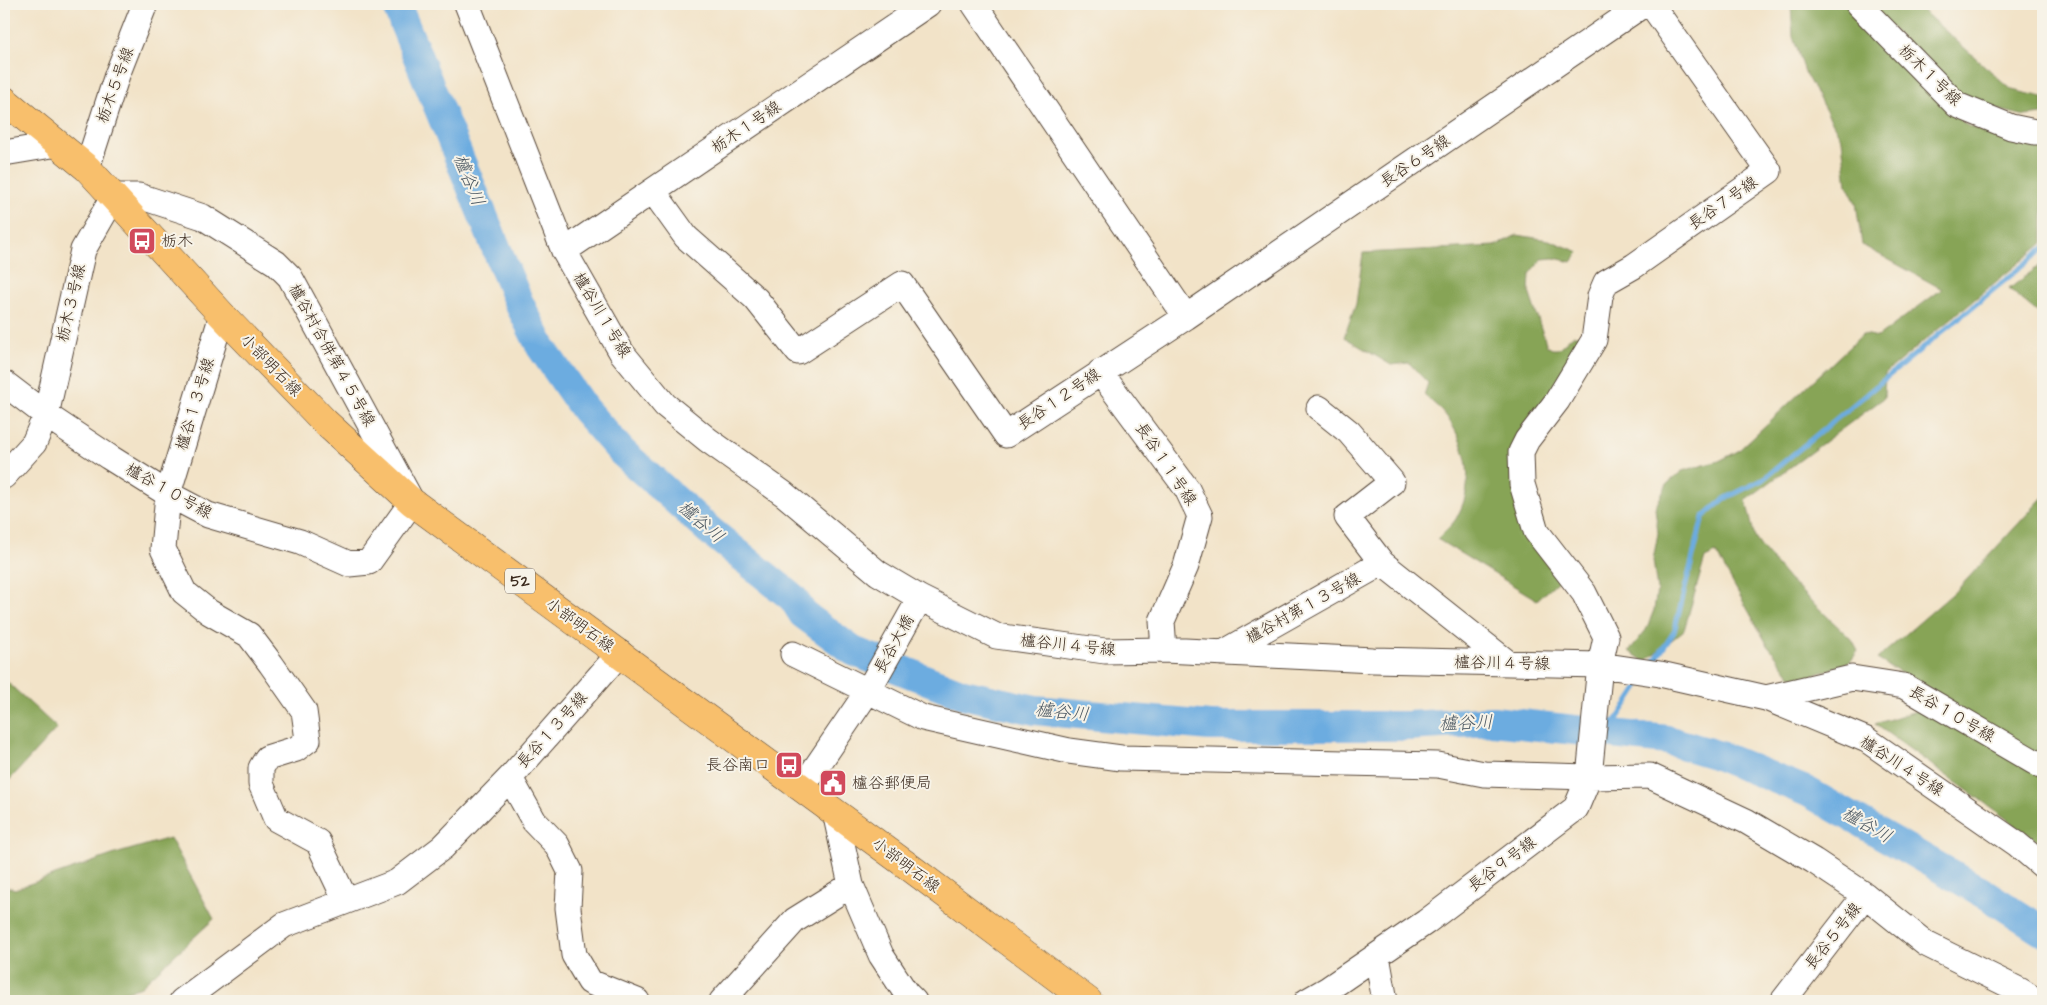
<svg xmlns="http://www.w3.org/2000/svg" width="2047" height="1005" viewBox="0 0 2047 1005" font-family="'Architects Daughter','Klee One',sans-serif">
  <rect width="100%" height="100%" fill="#f7f3e8"/>
  <filter id="ink" filterUnits="userSpaceOnUse"><feTurbulence type="fractalNoise" baseFrequency=".02" numOctaves="2"/><feDisplacementMap in="SourceGraphic" scale="10" xChannelSelector="R" yChannelSelector="G"/><feConvolveMatrix kernelMatrix="1 2 1 2 8 2 1 2 1" color-interpolation-filters="sRGB"/></filter>
  <filter id="wash" filterUnits="userSpaceOnUse"><feTurbulence type="fractalNoise" baseFrequency=".0096" numOctaves="4" result="noise"/><feDisplacementMap in="SourceGraphic" scale="20" xChannelSelector="R" yChannelSelector="G"/><feGaussianBlur stdDeviation="1.12" result="paint"/><feColorMatrix in="noise" values="0 0 0 0 0 0 0 0 0 0 0 0 0 0 0 0 0 1.4 0 .05"/><feComposite in="paint" operator="in"/></filter>
  <g filter="url(#wash)">
    <rect width="100%" height="100%" fill="#f2e3c8"/>
    <path fill="#87a457" stroke="#61673a" d="M1789,4H1847L1964,124L2017,145H2043V243L1885,373L1884,398L1746,500L1755,538L1762,548L1788,579L1852,640L1858,651L1850,662L1803,679L1791,676L1767,644L1716,553L1705,558L1684,630L1645,662L1629,651L1646,630L1654,610L1657,590L1653,560L1658,533L1655,508L1667,484L1682,471L1719,461L1738,451L1863,334L1878,337L1942,289L1862,245L1856,203L1847,185L1842,140L1806,75L1793,37L1791,6Z
      M1868,4H1915L2012,90L2043,97V114L2025,116L1996,109L1951,88Z
      M1517,235L1549,240L1579,252L1572,262L1554,258L1542,259L1530,274L1529,292L1547,346L1552,349H1558L1573,335H1579L1589,342L1520,444L1559,580L1537,600L1437,539C1444,532 1454,524 1458,515C1475,483 1468,449 1449,420C1443,410 1432,402 1424,395L1428,383L1409,363L1391,365L1344,337L1356,304L1363,253L1495,246Z
      M2043,263V317L2009,289Z
      M2043,497V845L1875,724L1919,710L1933,692L1877,659L1958,589Z
      M4,679L57,728L4,786Z
      M170,838L214,919L139,988L88,1001H4V886L15,889L115,854Z"/>
    <g fill="none" stroke-linecap="round" stroke-linejoin="round">
      <path stroke="#6cace0" stroke-width="5" d="M1652,665L1674,632L1703,517L1724,499L1762,480L2043,249
        M1608,733L1644,678"/>
      <path stroke="#6cace0" stroke-width="30" d="M396,4L518,301L541,347L584,409L622,452L710,531L793,598L803,614L853,651L963,694L1035,710L1210,726H1407L1493,721L1667,740L1717,755L1808,792L1987,895L2043,931"/>
    </g>
  </g>
  <g filter="url(#ink)">
    <g fill="none" stroke-linecap="round" stroke-linejoin="round">
      <g stroke="#564638" stroke-width="27">
        <path id="minor" d="M467,4L564,251L622,353L665,405L708,440L784,494L878,573L920,598L996,636L1105,651L1164,650L1373,660L1600,665L1660,674L1766,698L1867,740L2017,844L2043,866
          M1858,4L1957,105L2011,127L2035,132H2043
          M4,153L58,144
          M87,168L117,75L145,4
          M653,191L686,237L756,299L798,352L902,284L1006,435L1186,317L974,4
          M564,251L928,4
          M222,315L168,494L163,549L184,592L209,612L249,635L271,664L304,711L308,740L296,749L267,758L261,768V784L276,819L318,842L346,901
          M1186,317L1644,4
          M1100,372L1187,489L1200,516L1186,566L1162,621L1164,650
          M4,383L46,415L109,457L168,494L208,515L300,542L349,564L369,562L412,502L290,277L276,263L203,217L139,196H114L83,250L46,415L34,443L4,476
          M1319,408L1349,432L1392,482L1347,517L1382,563L1508,663
          M620,653L510,778L534,821L557,845L570,871L568,908L574,955L590,982L637,1001
          M1223,653L1382,563
          M793,654L923,718L1069,751L1121,758L1438,765L1484,774L1589,777L1650,776L1746,821L1814,861L1865,895L1926,944L2021,991L2036,1001
          M1766,698L1852,678L1904,686L2043,767
          M802,788L868,691L920,598
          M835,812L851,885L881,955L906,993L914,1001
          M1377,956L1385,1001
          M182,1001L284,925L397,882L443,847L510,778
          M722,1001L795,920L851,885
          M1307,1001L1328,989L1426,922L1576,808L1589,777L1600,665L1606,637L1584,593L1536,531L1522,484L1521,452L1527,440L1557,401L1594,340L1600,296L1606,282L1634,266L1769,171L1651,4
          M1783,1001L1865,895"/>
      </g>
      <g stroke="#564638" stroke-width="29">
        <path id="major" d="M4,100L87,168L222,315L325,422L412,502L912,869L1088,1001"/>
      </g>
      <use href="#minor" stroke="#fff" stroke-width="25"/>
      <use href="#major" stroke="#f8bf6c" stroke-width="28"/>
    </g>
  </g>
  <defs>
    <g id="bus-square" transform="scale(1.4375)"><rect x="-9" y="-9" width="18" height="18" rx="4" fill="#d1495b" stroke="#f7f3e8"/><path d="M-5-6H5V4H4V6H2V4H-2V6H-4V4H-5ZM-3.5-4V0h7V-4ZM-3.5 1.2v1.5H-2V1.2ZM2 1.2v1.5H3.5V1.2Z" fill="#fff"/></g>
    <g id="civic-square" transform="scale(1.4375)"><rect x="-9" y="-9" width="18" height="18" rx="4" fill="#d1495b" stroke="#f7f3e8"/><path d="M-.6-6.5H3V-4.5H.6V-3L4-1V1h2V6H-6V1h2V-1L-.6-3ZM-1.2 2.5V6h2.4V2.5Z" fill="#fff"/></g>
  </defs>
  <g fill-rule="evenodd">
    <use href="#bus-square" x="142" y="241"/>
    <use href="#bus-square" x="789" y="765"/>
    <use href="#civic-square" x="833" y="783"/>
  </g>
  <g text-anchor="middle" dominant-baseline="central" stroke-width="4" stroke-linejoin="round" paint-order="stroke">
    <rect fill="#f7f3e8" stroke="#73665b" stroke-width="1" x="505" y="568.5" width="30" height="25" rx="4"/>
    <g font-size="15" font-weight="bold" fill="#3b2a1e">
      <text x="520" y="581">52</text>
    </g>
    <g font-size="16" fill="#3b2a1e" stroke="#f7f3e8">
      <text transform="translate(1930 75) rotate(44)">栃木１号線</text>
      <text transform="translate(115 85) rotate(-70)">栃木５号線</text>
      <text transform="translate(746 127) rotate(-34)">栃木１号線</text>
      <text transform="translate(1415 161) rotate(-34)">長谷６号線</text>
      <text transform="translate(1723 203) rotate(-35)">長谷７号線</text>
      <text transform="translate(71 303) rotate(-77)">栃木３号線</text>
      <text transform="translate(602 315) rotate(59)">櫨谷川１号線</text>
      <text transform="translate(332 355) rotate(61)">櫨谷村合併第４５号線</text>
      <text transform="translate(271 365) rotate(46)">小部明石線</text>
      <text transform="translate(1059 399) rotate(-34)">長谷１２号線</text>
      <text transform="translate(195 404) rotate(-73)">櫨谷１３号線</text>
      <text transform="translate(1166 464) rotate(56)">長谷１１号線</text>
      <text transform="translate(169 491) rotate(29)">櫨谷１０号線</text>
      <text transform="translate(1303 608) rotate(-29)">櫨谷村第１３号線</text>
      <text transform="translate(580 625) rotate(36)">小部明石線</text>
      <text transform="translate(894 644) rotate(-61)">長谷大橋</text>
      <text transform="translate(1068 645) rotate(6)">櫨谷川４号線</text>
      <text transform="translate(1502 663) rotate(1)">櫨谷川４号線</text>
      <text transform="translate(1952 714) rotate(30)">長谷１０号線</text>
      <text transform="translate(552 730) rotate(-48)">長谷１３号線</text>
      <text transform="translate(1902 766) rotate(33)">櫨谷川４号線</text>
      <text transform="translate(1502 864) rotate(-37)">長谷９号線</text>
      <text transform="translate(906 865) rotate(37)">小部明石線</text>
      <text transform="translate(1833 936) rotate(-52)">長谷５号線</text>
    </g>
    <g font-size="16" fill="#3b2a1e" stroke="#f7f3e8" text-anchor="start">
      <text x="161" y="241">栃木</text>
      <text x="770" y="765" text-anchor="end">長谷南口</text>
      <text x="852" y="783">櫨谷郵便局</text>
    </g>
    <g font-size="18" font-style="italic" fill="#4c5862" stroke="#f7f3e8">
      <text transform="translate(469 180) rotate(68)">櫨谷川</text>
      <text transform="translate(701 522) rotate(41)">櫨谷川</text>
      <text transform="translate(1062 712) rotate(6)">櫨谷川</text>
      <text transform="translate(1466 723) rotate(-2)">櫨谷川</text>
      <text transform="translate(1867 825) rotate(30)">櫨谷川</text>
    </g>
  </g>
  <rect width="2047" height="1005" fill="none" stroke="#f7f3e8" stroke-width="20"/>
</svg>
